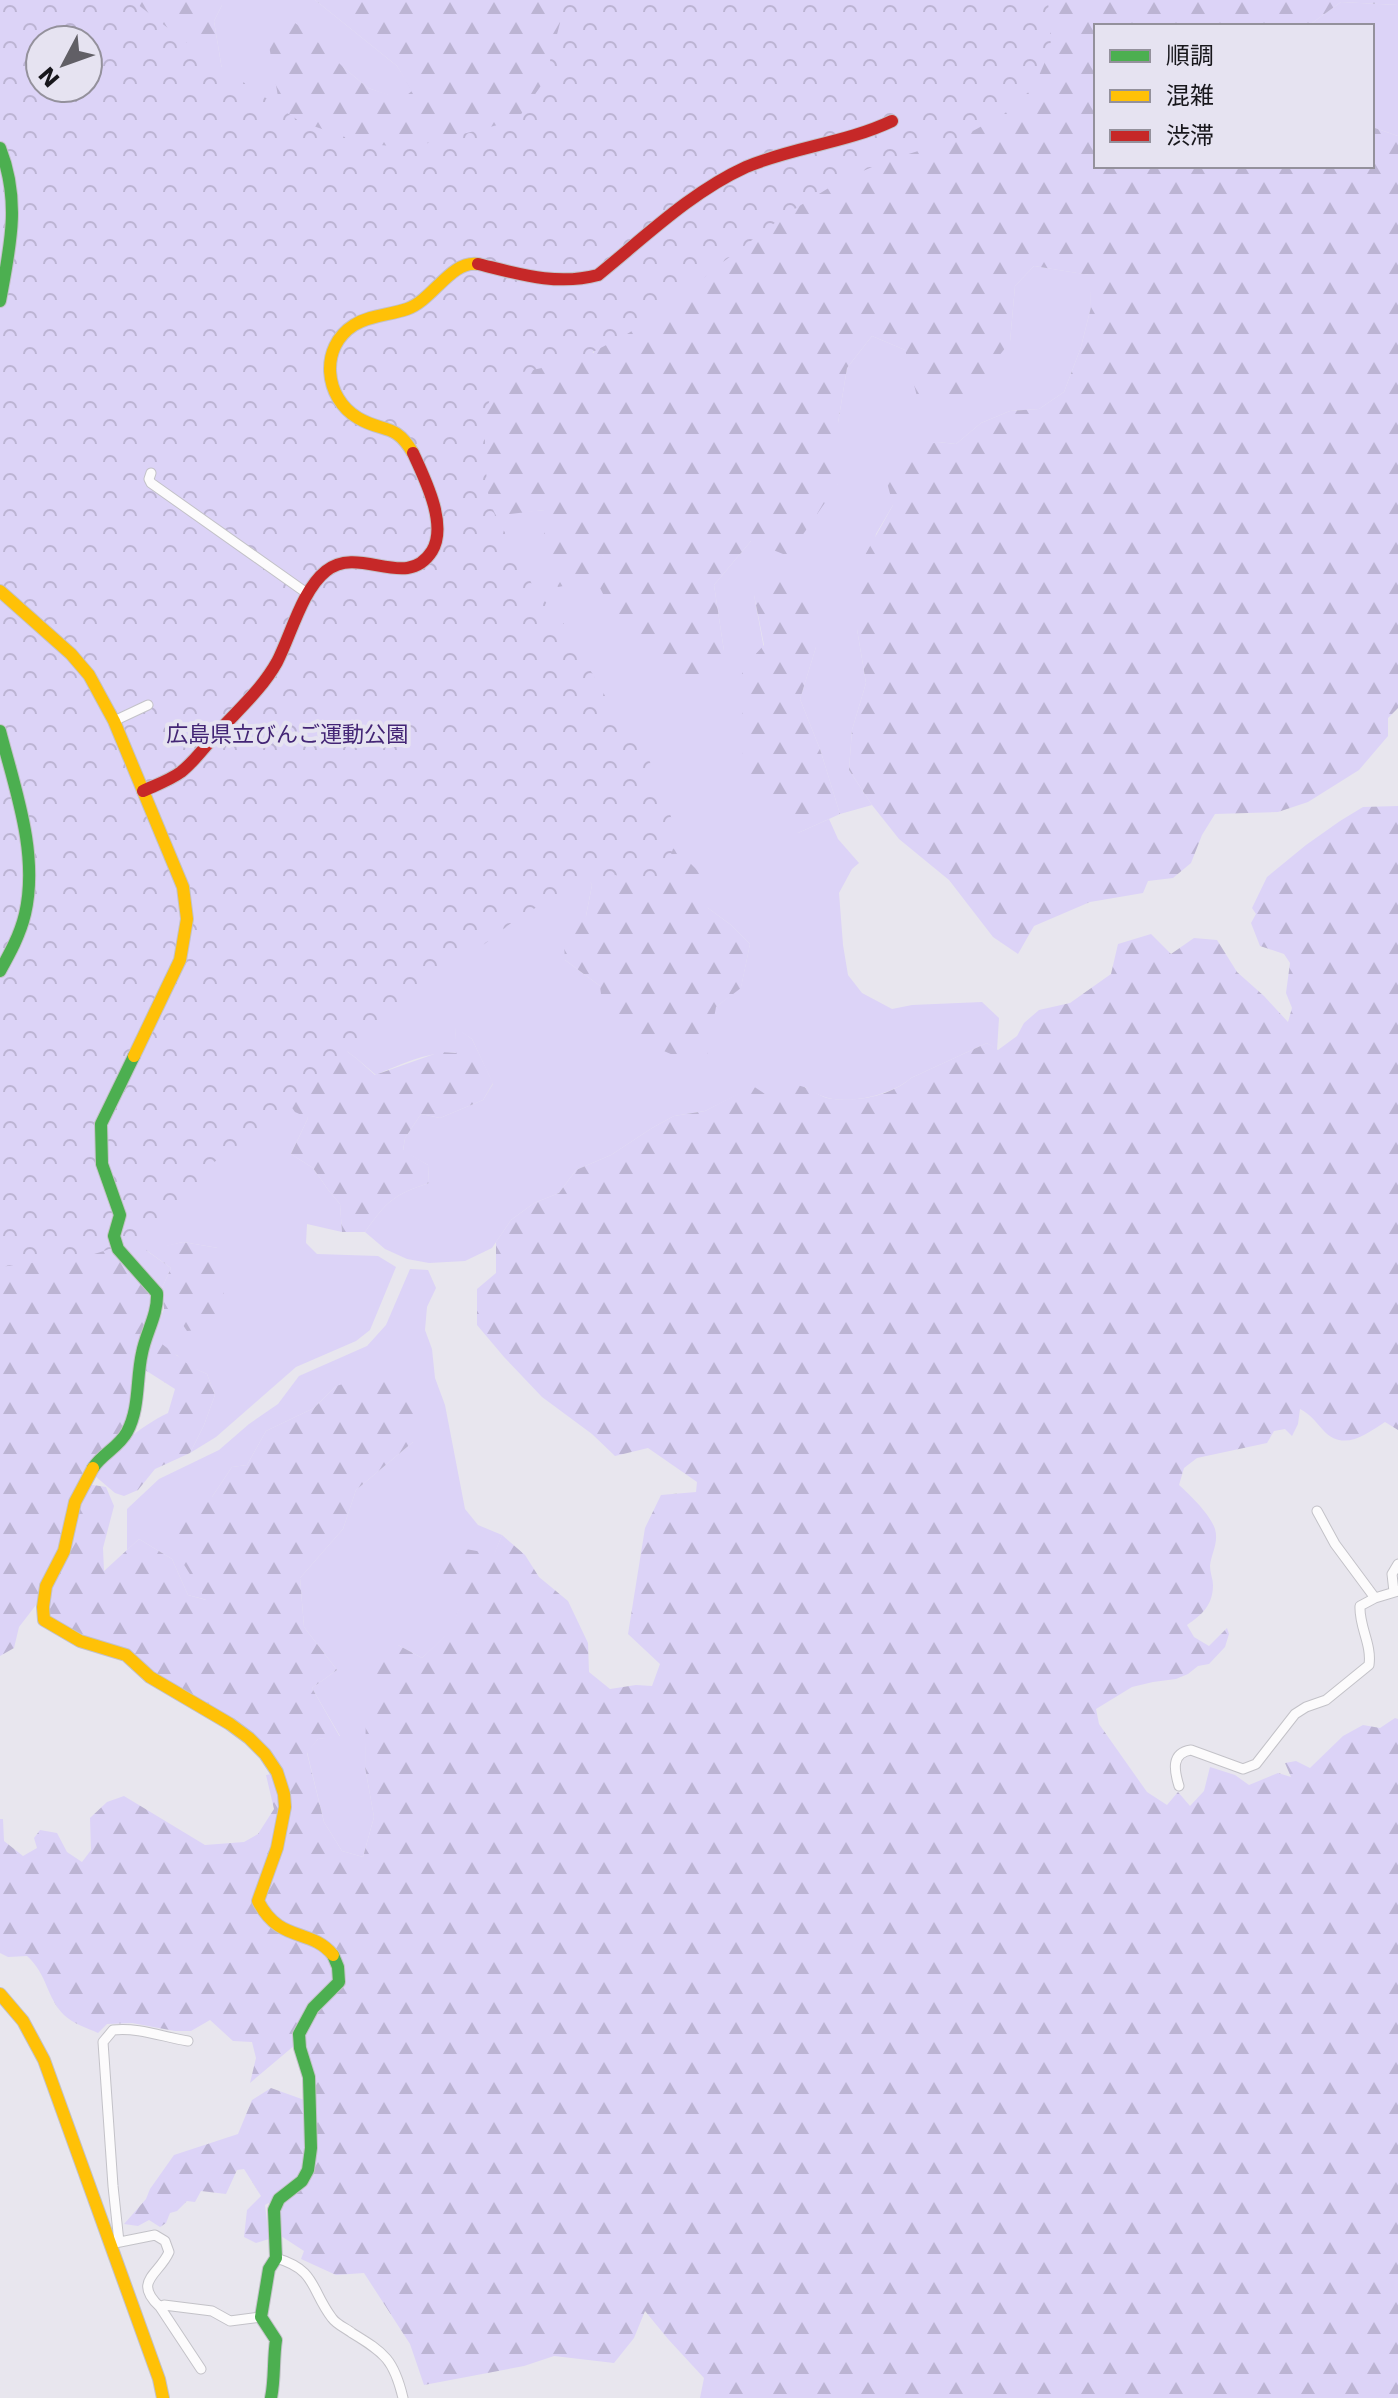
<svg xmlns="http://www.w3.org/2000/svg" width="1398" height="2398" viewBox="0 0 1398 2398" font-family="'DejaVu Sans','Noto Sans JP',sans-serif">
  <defs>
    <pattern id="forest-firs" width="22" height="20" patternUnits="userSpaceOnUse" patternTransform="scale(2)"><rect width="22" height="20" fill="#dcd3f7"/><path d="M5 1l3.5 6h-7zM16 11l3.5 6h-7z" fill="#bcb4d3"/></pattern>
    <pattern id="park-crowns" width="20" height="18" patternUnits="userSpaceOnUse" patternTransform="scale(2)"><rect width="20" height="18" fill="#dcd3f7"/><path d="M2 6a3 3 0 1 1 6 0M12 15a3 3 0 1 1 6 0" fill="none" stroke="#bcb4d3"/></pattern>
  </defs>
  <rect width="100%" height="100%" fill="#e8e6ee"/>
  <path fill="#dcd3f7" d="M222,0H315L397,66L413,91L402,100L368,88L343,67L286,137L224,82L214,21L222,5Z
    M1341,2L1398,5V136L1372,127V26H1308Z
    M1034,266L1090,275L1091,307L1081,347L1064,392L1039,409L1010,411L981,423L956,444L938,442L893,505L876,534L857,629L866,683L852,730L849,770L872,805L840,814L820,749L800,699L816,647L754,595L798,833L829,819L838,839L859,863L852,869L839,893L843,945L848,975L862,993L892,1009L912,1005L982,1002L999,1018L997,1050L987,1043L911,1078C892,1095 847,1106 822,1096C816,1094 810,1090 805,1087L771,1103L753,1087L705,1111L674,1116L652,1128L611,1155L576,1170L559,1193L534,1203L511,1220L492,1248L465,1261L429,1263L407,1259L385,1249L365,1232C387,1201 393,1195 429,1183L428,1165L403,1151L405,1138L421,1114L440,1118L483,1100L493,1084L472,1039L455,1028L457,1053C429,1051 401,1064 376,1075L356,1058L313,1027L574,856L592,885L586,916L565,960L600,986L716,1007L741,987L750,944L731,925L708,908L655,839L497,538L510,513L545,510L724,651L714,585L751,541L838,484V423L847,368L872,336L905,350L1010,342L1015,286Z
    M282,1094L308,1118L291,1154L313,1168L329,1191L340,1204L342,1232L307,1224L306,1243L317,1254L378,1256L396,1267L370,1330L356,1341L296,1367L216,1437L190,1453L204,1425L215,1395L207,1374L184,1364L177,1355L147,1350L164,1309H172L218,1248L183,1242L147,1251L171,1268L162,1288L124,1248L123,1234Z
    M410,1269L428,1270L436,1288L427,1307L425,1330L432,1349L435,1378L445,1405L465,1509L478,1525L502,1535L494,1555L459,1609L452,1630L422,1658L398,1645L366,1741L365,1767L374,1817L363,1857L342,1851L324,1822L307,1752L318,1739L340,1736L312,1688L337,1670L304,1627L300,1578L343,1529L356,1490L413,1442L336,1386L314,1408L266,1431L247,1465L232,1467L212,1497L207,1600L188,1595L172,1559L139,1539L127,1550V1509L159,1479L219,1450L249,1424L278,1404L299,1376L367,1346L386,1325Z"/>
  <path fill="url(#forest-firs)" fill-rule="evenodd" d="M2,0H222V5L214,21L224,82L285,136L265,23L283,15L307,31L343,67L368,88L402,99L412,91L397,66L315,0H821L0,389ZM40,40H88V88H40Z
    M1027,0H1398V5L1341,2L1308,26H1096V166H1372V127L1398,136V708L1388,718V736L1359,770L1308,802L1278,812L1215,814L1202,835L1191,863L1173,878L1148,881L1143,893L1090,902L1034,926L1018,954L993,937L949,880L899,839L872,805L849,770L852,730L866,683L857,629L855,573L893,505L885,475L909,449L938,442L956,444L981,423L1010,411L1039,409L1064,392L1081,347L1091,307L1089,275L1034,266L1015,286L1010,342L968,395L919,404L905,350L872,336L847,368L838,423V484L788,556L751,541L714,585L724,651L704,692L666,675L620,627L600,588L614,566L602,555L584,582L558,587L543,569L545,510L510,514L497,539L406,373L563,336L594,353L601,310Z
    M775,569L810,597L816,647L800,699L820,749L840,814L798,833L743,769L742,669L764,645L754,595Z
    M1398,806V1430L1385,1422C1365,1435 1343,1452 1323,1430C1315,1421 1310,1414 1300,1409L1298,1424L1292,1436L1285,1429L1274,1431L1267,1443L1197,1458L1184,1468L1179,1485C1190,1495 1210,1514 1215,1529C1219,1543 1211,1554 1210,1566C1210,1573 1213,1579 1213,1585C1213,1605 1202,1615 1187,1625L1194,1637L1209,1646L1227,1628L1229,1634L1225,1647L1209,1664L1198,1666L1188,1674L1176,1679L1153,1682L1132,1687L1096,1709L1099,1724L1147,1792L1167,1805L1178,1792L1190,1806L1204,1791L1210,1767L1235,1775L1249,1785L1278,1773L1291,1777L1285,1763L1296,1761L1310,1768L1343,1736L1363,1725L1380,1728L1395,1718L1398,1719V2398H700L704,2378L668,2339L645,2311L634,2338L614,2363L554,2356L524,2366L424,2385L410,2344L364,2273L336,2275L301,2259L304,2251L281,2236L276,2210L310,2170L301,2035L315,2009L341,1983L337,1953L277,1924L260,1900L287,1797L244,1730L94,1644L46,1619L48,1585L74,1512L87,1484L106,1487L114,1506L103,1548L104,1571L139,1539L172,1559L188,1595L206,1600L168,1539L205,1500L212,1497L232,1467L247,1465L266,1431L314,1408L336,1386L364,1378L396,1375L415,1389L413,1442L356,1490L343,1529L300,1578L304,1627L337,1670L312,1688L340,1737L318,1739L307,1753L324,1822L342,1851L363,1857L374,1817L365,1767L366,1709L382,1646L398,1645L422,1658L451,1630L459,1608L438,1562L454,1547L494,1554L502,1535L525,1555L539,1577L568,1601L588,1643L589,1672L610,1689L636,1685L652,1686L660,1664L628,1634L645,1528L661,1495L696,1492L697,1482L648,1448L615,1456L592,1434L542,1397L504,1357L477,1325V1289L496,1273V1242L511,1220L534,1203L559,1193L576,1170L611,1155L652,1128L674,1116L705,1111L753,1086L765,1094L771,1102L786,1084C792,1085 799,1085 804,1087C813,1090 819,1096 827,1098C855,1103 891,1096 911,1078L987,1043L998,1050L1017,1036L1024,1023L1039,1010L1070,1003L1111,974L1118,944L1151,934L1171,954L1194,938L1217,940L1237,972L1264,996L1288,1022L1292,1008L1286,993L1290,963L1284,954L1260,946L1251,923L1256,914L1252,908L1267,877L1306,845L1340,821L1363,807Z
    M655,839L678,851L705,878L708,908L731,925L750,944L741,988L716,1007L707,1055L680,1058L650,1045L603,1010L600,986L565,960L563,929L586,916L592,885L574,856Z
    M313,1027L356,1058L375,1075L440,1052L456,1053L455,1027L472,1039L493,1083L483,1100L440,1118L421,1114L405,1138L403,1150L428,1165L429,1183C393,1195 387,1201 365,1232H342L340,1204L329,1191L313,1168L291,1154L308,1118L295,1112L282,1094Z
    M0,1038L109,1236L113,1252L142,1283L152,1295L153,1301L149,1317L136,1349L128,1416L123,1430L80,1481L66,1510L63,1539L41,1582L36,1605L19,1627L14,1648L0,1656Z
    M183,1242L218,1248C228,1285 226,1295 212,1329L187,1331L172,1309H164L162,1288L171,1268L146,1250Z
    M162,1344C180,1357 186,1365 207,1374L215,1395L204,1425L190,1453L155,1469L138,1490L124,1496L115,1493L95,1476C110,1450 141,1426 168,1413L175,1389L142,1368L147,1350Z
    M277,1773L283,1797L280,1828L256,1901L263,1915L325,1947L337,1981L295,2045L250,2083L256,2058L252,2042L233,2041L210,2020L191,2031H175L132,2023L107,2024L98,2033C87,2028 72,2023 64,2015C46,1997 48,1975 27,1956L8,1957L0,1953V1819H3L4,1841L23,1856L37,1848L34,1838L40,1830L57,1833L67,1852L82,1862L91,1850L90,1818L107,1802L124,1796L205,1845L244,1842L258,1834L274,1809L266,1775Z
    M271,2088L310,2102L306,2169L278,2198L265,2205L269,2239L256,2243L244,2237L247,2210L261,2196L244,2169L237,2170L226,2194L201,2191L195,2202L187,2201L177,2211L170,2213L166,2223L160,2227L149,2220L138,2226L124,2224L146,2199L150,2189L174,2155L238,2134L252,2100Z"/>
  <path fill="url(#park-crowns)" fill-rule="evenodd" d="M0,0H132L187,43L299,121L362,143L409,148L517,120L545,80L560,23L563,0H1048L1051,48L1034,87L1004,114L960,138L886,161L840,181L788,213L715,268L667,310L622,337L575,361L518,373L493,388L485,416V461L489,502L534,588L564,624L608,701L650,762L678,835L665,871L645,883L615,875L570,889L519,917L331,1064L277,1116L213,1163L165,1221L139,1240L91,1255L0,1267ZM40,40H88V88H40Z"/>
  <g fill="none" stroke-linecap="round" stroke-linejoin="round">
    <g stroke="#c3c2c8" stroke-width="11">
      <path id="street" d="M151,473L149,479L151,483L308,594
        M114,721L148,705
        M1317,1511L1335,1544L1375,1598L1398,1591
        M1394,1592L1392,1574L1398,1564
        M1179,1786C1174,1770 1171,1753 1191,1750L1243,1769L1256,1764L1295,1714L1306,1707L1326,1700L1369,1665C1372,1644 1359,1627 1360,1606L1375,1598
        M119,2242L113,2186L103,2042L113,2030C138,2027 163,2037 188,2041
        M115,2243L155,2235L165,2241L169,2252C159,2275 132,2281 160,2307L201,2369
        M276,2258C317,2270 310,2289 332,2318C337,2325 346,2328 352,2333C385,2353 394,2360 403,2398
        M160,2307L164,2305L212,2311L230,2321L261,2317"/>
    </g>
    <g stroke="#c3c2c8" stroke-width="14">
      <path id="fast" d="M0,148C21,201 10,247 0,301
        M0,731C15,789 39,854 25,914C20,935 10,953 0,971
        M93,1468C102,1454 119,1447 127,1432C140,1408 136,1379 142,1353C146,1332 158,1315 157,1293L118,1249L114,1236L120,1215L102,1164L101,1124L134,1056
        M271,2398C275,2379 273,2360 276,2340L261,2317L269,2269L276,2258L274,2210L279,2199L302,2181L308,2170L311,2148L309,2077L300,2048L299,2034L313,2008L339,1982L338,1967L333,1955"/>
    </g>
    <g stroke="#c3c2c8" stroke-width="14">
      <path id="slow" d="M413,453C395,422 383,433 358,418C324,398 319,347 354,325C370,315 390,315 407,309C433,300 451,260 478,264
        M0,591L71,654L89,675L114,721L183,887L187,919L180,960L134,1056
        M93,1468L75,1502L64,1551L46,1586L43,1607L44,1620L80,1641L126,1655L150,1677L230,1724L249,1738L265,1754L277,1772L284,1794L285,1807L277,1848L258,1901C280,1944 310,1927 333,1955
        M0,1994L23,2021L44,2060L159,2379L163,2398"/>
    </g>
    <g stroke="#c3c2c8" stroke-width="14">
      <path id="jam" d="M478,264C519,274 557,286 598,275C645,237 691,192 746,167C793,147 846,143 892,121
        M143,791C156,785 170,780 181,772C196,760 206,745 218,732C239,709 262,689 277,662C291,635 302,590 326,571C360,544 406,592 432,551C448,525 425,479 413,453"/>
    </g>
    <use href="#street" stroke="#fcfbfc" stroke-width="9"/>
    <use href="#fast" stroke="#4caf50" stroke-width="12"/>
    <use href="#slow" stroke="#ffc107" stroke-width="12"/>
    <use href="#jam" stroke="#c62828" stroke-width="12"/>
  </g>
  <g text-anchor="middle" dominant-baseline="central" stroke-width="8" stroke-linejoin="round" paint-order="stroke">
    <g font-size="22" fill="#432575" stroke="#e6e3f1">
      <text x="287" y="734">広島県立びんご運動公園</text>
    </g>
  </g>
  <rect x="1094" y="24" width="280" height="144" fill="#e6e3f1" stroke="#94919c" stroke-width="2"/>
  <rect x="1110" y="50" width="40" height="12" fill="#4caf50" stroke="#94919c" stroke-width="2"/>
  <text x="1166" y="64" font-size="24" fill="#18171c">順調</text>
  <rect x="1110" y="90" width="40" height="12" fill="#ffc107" stroke="#94919c" stroke-width="2"/>
  <text x="1166" y="104" font-size="24" fill="#18171c">混雑</text>
  <rect x="1110" y="130" width="40" height="12" fill="#c62828" stroke="#94919c" stroke-width="2"/>
  <text x="1166" y="144" font-size="24" fill="#18171c">渋滞</text>
  <g transform="translate(64 64) rotate(229)"><circle r="38" fill="#e6e3f1" stroke="#94919c" stroke-width="2"/>
  <path d="M0-6L14 30L0 20L-14 30Z" fill="#615f66"/>
  <text y="-12" font-size="22" font-weight="bold" text-anchor="middle" fill="#18171c">N</text>
  </g>
</svg>
